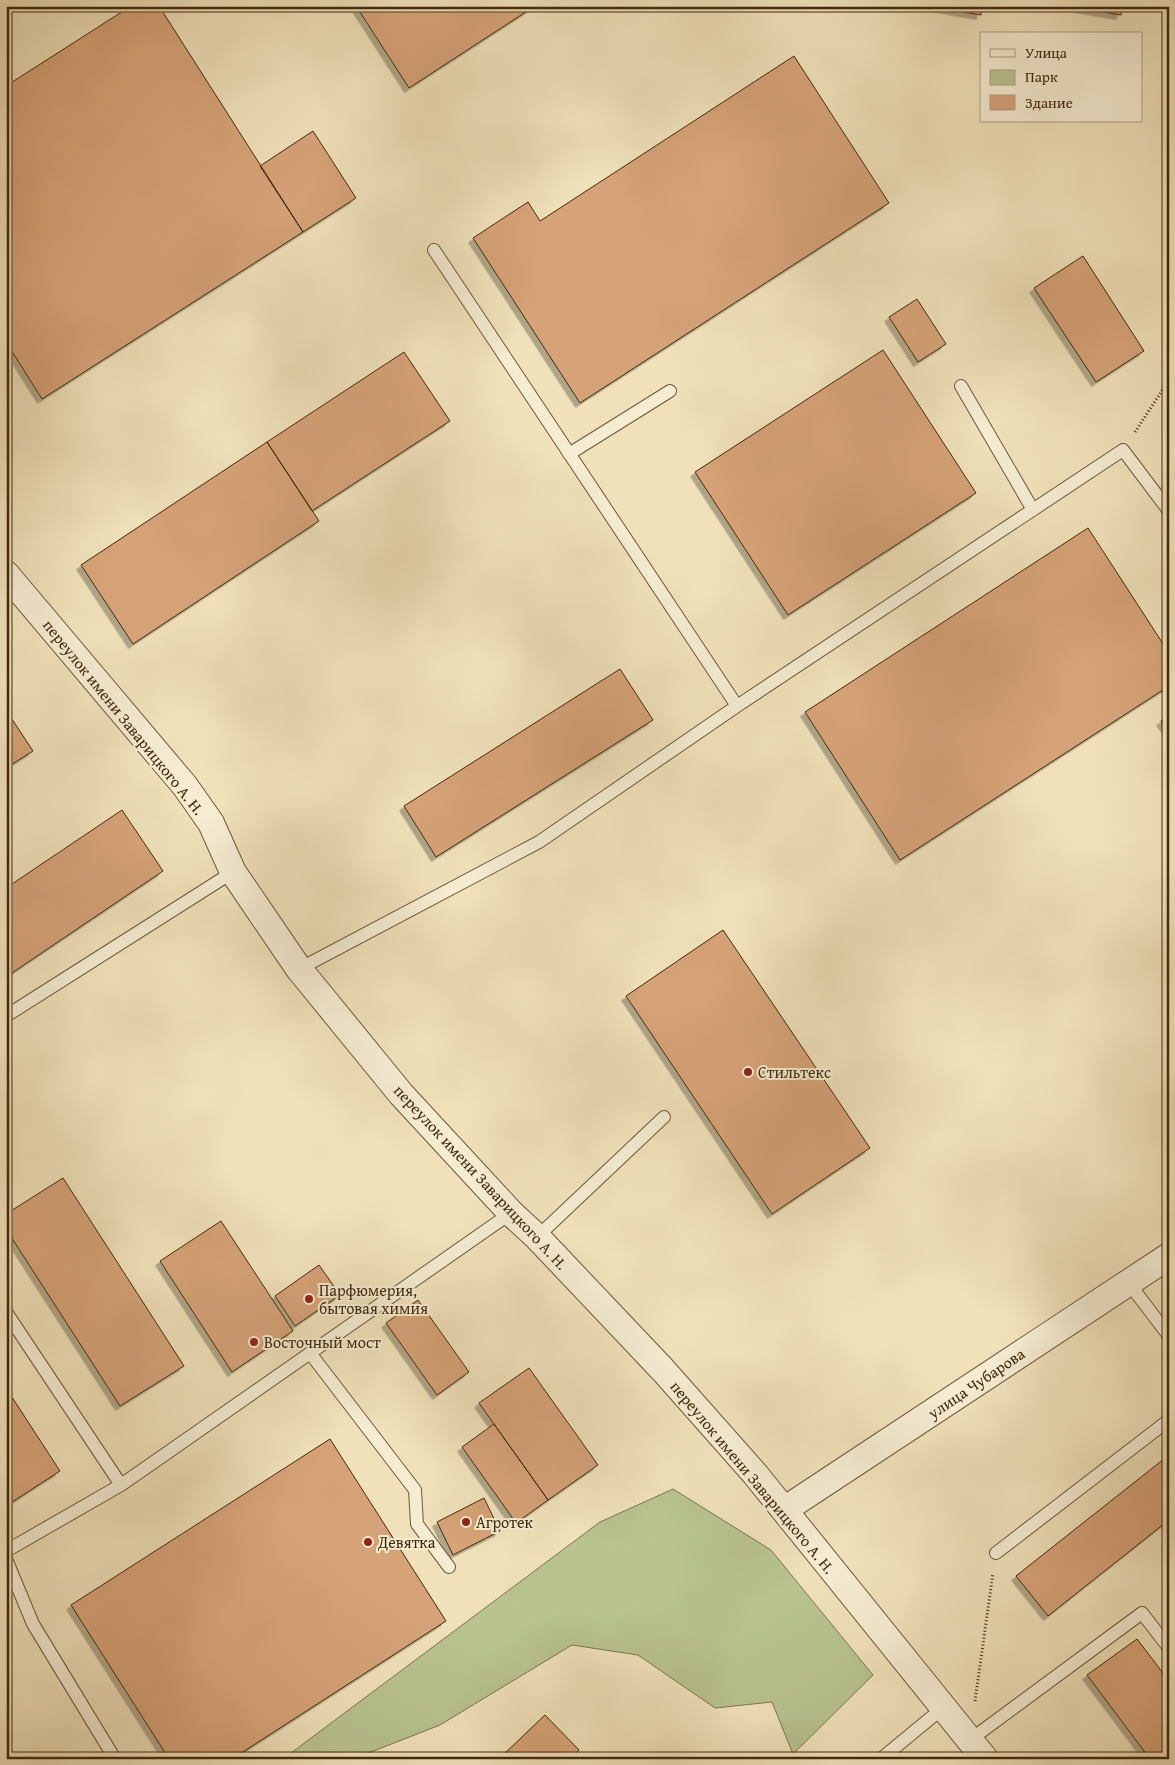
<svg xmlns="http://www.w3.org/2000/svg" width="1175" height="1765" font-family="'Gentium Book Plus',serif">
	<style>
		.green { fill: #b8c390; stroke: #7c764e }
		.building { fill: #d6a278; stroke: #402a0c; filter: url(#shadow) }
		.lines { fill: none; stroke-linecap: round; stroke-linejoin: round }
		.service-casing { stroke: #6c5838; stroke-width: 14 }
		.minor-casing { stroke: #6c5838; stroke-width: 28 }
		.path { stroke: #402a0c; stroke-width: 3; stroke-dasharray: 1 2.5; stroke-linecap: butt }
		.service { stroke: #f5ecd2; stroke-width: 12 }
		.minor { stroke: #f5ecd2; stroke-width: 26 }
		.poi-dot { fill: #8f2418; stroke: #f5ecd2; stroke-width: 2 }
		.labels { text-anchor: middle; stroke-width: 4; stroke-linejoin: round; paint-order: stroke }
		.street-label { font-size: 16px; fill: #402a0c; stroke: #f5ecd2 }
		.poi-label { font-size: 16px; fill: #402a0c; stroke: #f5ecd2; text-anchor: start }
	</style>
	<defs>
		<filter id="shadow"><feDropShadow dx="-4.5" dy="4.5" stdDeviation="0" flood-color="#0004"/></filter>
	</defs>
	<rect width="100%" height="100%" fill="#f0e1ba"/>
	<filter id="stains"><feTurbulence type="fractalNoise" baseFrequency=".004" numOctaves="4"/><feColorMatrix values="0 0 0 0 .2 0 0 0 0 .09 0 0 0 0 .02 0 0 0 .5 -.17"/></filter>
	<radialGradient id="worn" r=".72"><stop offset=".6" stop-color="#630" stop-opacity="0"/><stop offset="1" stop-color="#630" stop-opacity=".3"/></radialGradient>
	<path class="green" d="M673,1489L771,1550L873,1675L793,1754L772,1702L715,1708L638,1655L572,1645L440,1725L353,1759H283L600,1522Z"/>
	<path class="building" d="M131,6H159L303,232L42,399L6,342V86Z
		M356,6H535L409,88Z
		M929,6H982L981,15Z
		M1067,6H1123L1121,15Z
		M794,56L889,203L580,403L473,238L528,202L540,221Z
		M313,131L356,198L303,232L260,166Z
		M1083,256L1144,351L1096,382L1034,288Z
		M917,299L946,344L918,362L889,317Z
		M883,350L976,493L788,615L695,472Z
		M404,352L450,421L312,511L267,442Z
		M267,442L319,521L133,644L81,565Z
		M1088,528L1169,653V686L900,860L805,712Z
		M620,669L653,720L436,857L404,806Z
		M6,710L33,751L6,768Z
		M1169,716V732L1161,721Z
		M122,810L163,871L6,977V888Z
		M723,930L870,1148L772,1214L626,996Z
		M63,1178L184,1366L120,1406L6,1229V1214Z
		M221,1221L293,1331L232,1372L160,1261Z
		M319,1265L340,1295L295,1326L275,1296Z
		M418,1300L469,1372L437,1395L386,1323Z
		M529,1368L598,1465L548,1500L479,1403Z
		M6,1388L60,1471L6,1506Z
		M494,1424L548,1500L516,1523L462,1447Z
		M330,1439L446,1621L232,1759H169L71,1605Z
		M1169,1455V1520L1048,1616L1016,1576Z
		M484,1498L500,1531L453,1555L437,1522Z
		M1137,1639L1169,1681V1759H1150L1087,1675Z
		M545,1715L579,1750L570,1759H499Z"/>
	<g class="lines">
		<defs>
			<path id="service" d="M961,386L1033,510
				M569,454L670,391
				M737,706L1123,450L1169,511
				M299,969L539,842L737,706L434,250
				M6,1016L233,872
				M537,1237L664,1117
				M1128,1282L1169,1336
				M6,1312L121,1485
				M310,1353L415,1490L417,1524L449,1567
				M6,1551L121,1485L511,1213
				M996,1553L1169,1420
				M6,1559L33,1624L115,1759
				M970,1740L1142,1613L1169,1648
				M881,1759L944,1707"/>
			<path id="minor" d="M6,574L185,786L211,823L233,872L299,969L401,1094L511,1213L537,1237L663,1370L755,1474L985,1759
				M784,1510L1169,1256"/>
		</defs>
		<use href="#service" class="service-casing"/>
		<use href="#minor" class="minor-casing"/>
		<path class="path" d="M1135,432L1169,380
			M975,1701L993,1573"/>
		<use href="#service" class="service"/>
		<use href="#minor" class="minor"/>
	</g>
	<g class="poi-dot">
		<circle cx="748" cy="1072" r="5"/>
		<circle cx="309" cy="1299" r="5"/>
		<circle cx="254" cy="1342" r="5"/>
		<circle cx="466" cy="1522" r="5"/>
		<circle cx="368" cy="1542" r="5"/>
	</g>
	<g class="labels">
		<g class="street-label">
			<text transform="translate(124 717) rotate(51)" y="6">переулок имени Заварицкого А. Н.</text>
			<text transform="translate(481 1177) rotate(47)" y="6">переулок имени Заварицкого А. Н.</text>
			<text transform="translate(976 1383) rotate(-34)" y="6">улица Чубарова</text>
			<text transform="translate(753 1477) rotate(50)" y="6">переулок имени Заварицкого А. Н.</text>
		</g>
		<g class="poi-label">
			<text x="758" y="1078">Стильтекс</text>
			<text x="319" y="1296">Парфюмерия,<tspan x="319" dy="18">бытовая химия</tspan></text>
			<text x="264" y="1348">Восточный мост</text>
			<text x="476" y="1528">Агротек</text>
			<text x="378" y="1548">Девятка</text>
		</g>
	</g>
	<rect width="1175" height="1765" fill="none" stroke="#f0e1ba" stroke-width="25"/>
	<rect x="8" y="8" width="1160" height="1750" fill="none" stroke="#402a0c" stroke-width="2.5"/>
	<rect x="12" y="12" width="1150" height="1740" fill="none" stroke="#402a0c"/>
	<rect x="980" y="32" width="162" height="90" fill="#f5ecd2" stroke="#ad9e83"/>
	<rect x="990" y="49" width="25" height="8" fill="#f5ecd2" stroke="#ad9e83"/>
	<text x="1025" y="58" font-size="15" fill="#402a0c">Улица</text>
	<rect x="990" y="70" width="25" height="15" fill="#b8c390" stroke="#ad9e83"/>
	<text x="1025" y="82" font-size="15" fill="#402a0c">Парк</text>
	<rect x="990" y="95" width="25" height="15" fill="#d6a278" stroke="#ad9e83"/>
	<text x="1025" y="108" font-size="15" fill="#402a0c">Здание</text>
	<rect width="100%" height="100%" filter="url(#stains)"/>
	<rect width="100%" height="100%" fill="url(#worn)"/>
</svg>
